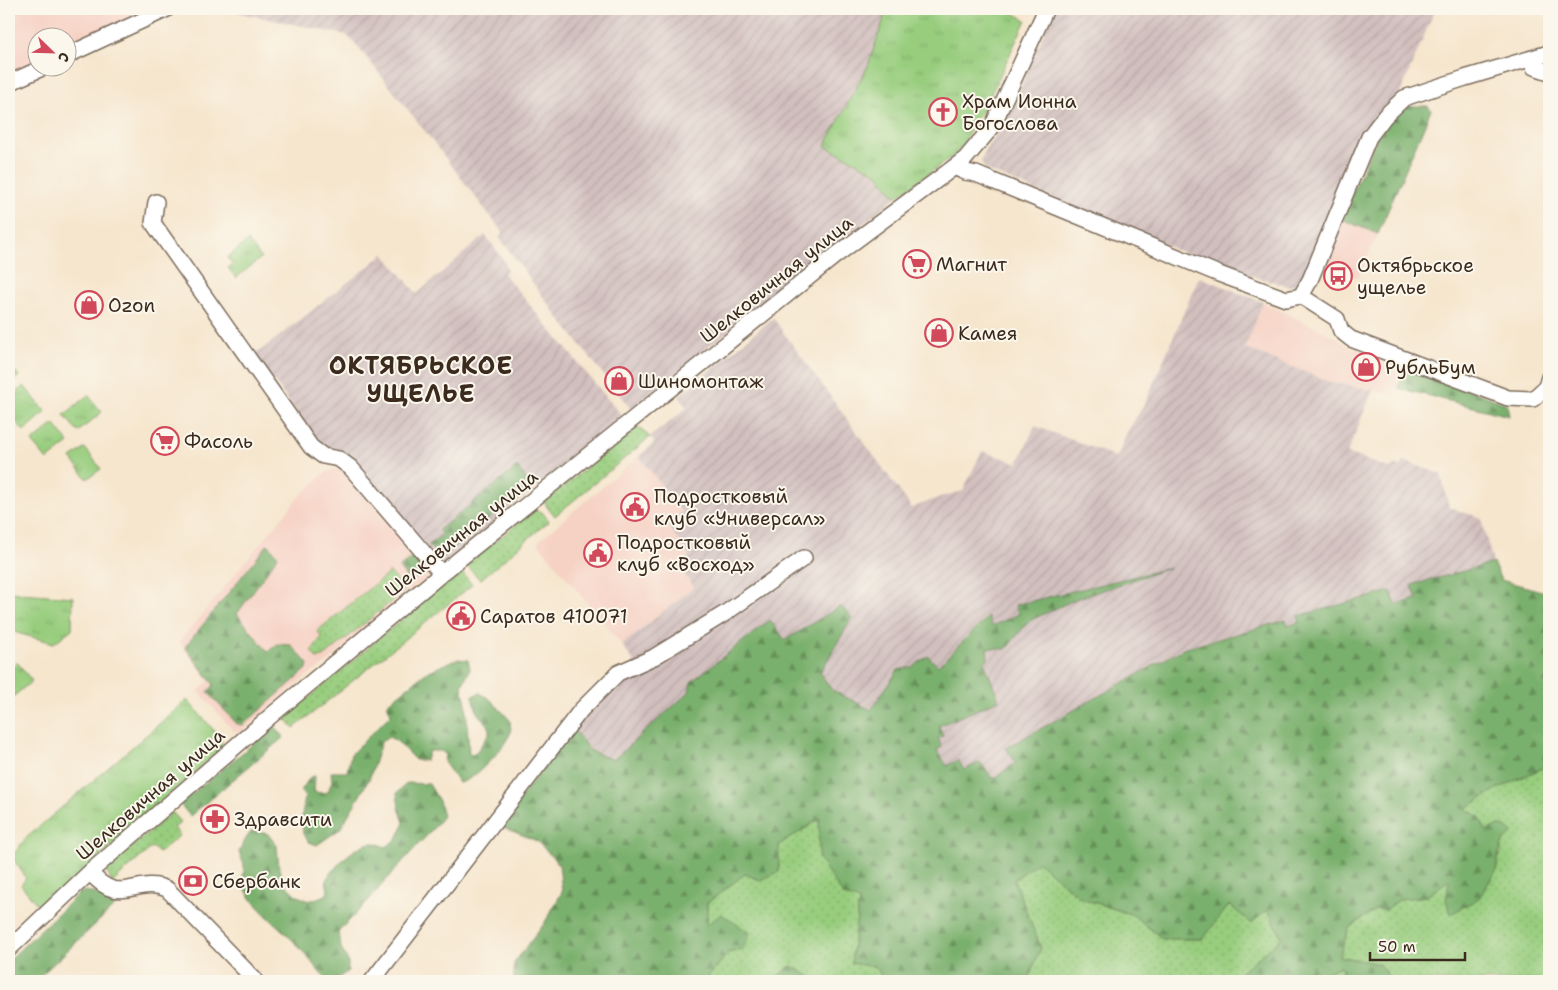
<svg xmlns="http://www.w3.org/2000/svg" width="1558" height="990" font-family="'Shantell Sans',sans-serif">
	<style>
		.built { fill: #f6d2c4 }
		.industrial { fill: url(#industrial-furrows) }
		.grass { fill: url(#grass-dots); stroke: #6a7c4e }
		.forest { fill: url(#forest-firs); stroke: #5a6d46 }
		.park { fill: url(#park-tufts); stroke: #6a7c4e }
		.garden { fill: #98cd7e; stroke: #6a7c4e }
		.lines { fill: none; stroke-linecap: round; stroke-linejoin: round }
		.minor-casing { stroke: #7c6c5c; stroke-width: 18 }
		.minor { stroke: #fff; stroke-width: 15 }
		.labels { text-anchor: middle; stroke-width: 4; stroke-linejoin: round; paint-order: stroke }
		.poi-label { font-size: 19px; fill: #3b2a1e; stroke: #fbf7ec; text-anchor: start }
		.street-label { font-size: 19px; fill: #3b2a1e; stroke: #fbf7ec }
		.district-label { font-size: 24px; font-weight: bold; letter-spacing: 1px; fill: #3b2a1e; stroke: #fbf7ec }
	</style>
	<defs>
		<pattern id="industrial-furrows" width="10" height="10" patternUnits="userSpaceOnUse" patternTransform="scale(1.25)"><rect width="10" height="10" fill="#d1bfbe"/><path d="M-1 1l2-2M0 10L10 0M9 11l2-2" fill="none" stroke="#b4a4a3"/></pattern>
		<pattern id="grass-dots" width="8" height="8" patternUnits="userSpaceOnUse" patternTransform="scale(1.25)"><rect width="8" height="8" fill="#98cd7e"/><path d="M2 2h.1M6 6h.1" fill="none" stroke="#84b06c" stroke-width="1.8" stroke-linecap="round"/></pattern>
		<pattern id="forest-firs" width="22" height="20" patternUnits="userSpaceOnUse" patternTransform="scale(1.25)"><rect width="22" height="20" fill="#7ab06d"/><path d="M5 1l3.5 6h-7zM16 11l3.5 6h-7z" fill="#658f59"/></pattern>
		<pattern id="park-tufts" width="24" height="20" patternUnits="userSpaceOnUse" patternTransform="scale(1.25)"><rect width="24" height="20" fill="#98cd7e"/><path d="M3 7l-1-3M5 7V3M7 7l1-3M15 17l-1-3M17 17v-4M19 17l1-3" fill="none" stroke="#84b06c"/></pattern>
	</defs>
	<rect width="100%" height="100%" fill="#fbf7ec"/>
	<filter id="ink" filterUnits="userSpaceOnUse"><feTurbulence type="fractalNoise" baseFrequency=".02" numOctaves="2"/><feDisplacementMap in="SourceGraphic" scale="10" xChannelSelector="R" yChannelSelector="G"/><feConvolveMatrix kernelMatrix="1 2 1 2 8 2 1 2 1" color-interpolation-filters="sRGB"/></filter>
	<filter id="wash" filterUnits="userSpaceOnUse"><feTurbulence type="fractalNoise" baseFrequency=".0096" numOctaves="4" result="noise"/><feDisplacementMap in="SourceGraphic" scale="20" xChannelSelector="R" yChannelSelector="G"/><feGaussianBlur stdDeviation="1.12" result="paint"/><feColorMatrix in="noise" values="0 0 0 0 0 0 0 0 0 0 0 0 0 0 0 0 0 1.4 0 .05"/><feComposite in="paint" operator="in"/></filter>
	<g filter="url(#wash)">
		<rect width="100%" height="100%" fill="#f6e6ce"/>
		<path class="built" d="M9,9H126L133,18L68,49V38H38L37,64L9,78Z
			M1341,219L1378,234L1358,278L1322,262Z
			M1263,302L1337,338L1344,344L1406,367L1395,396L1373,390L1330,382L1244,348Z
			M639,456L682,512L667,525L690,556L694,587L622,645L537,542Z
			M335,469H342L433,573L329,661L304,678L242,732L234,731L198,691L209,681L179,642L299,497L325,473Z"/>
		<path class="industrial" d="M126,9H151L133,18Z
			M226,9H887L868,66L825,146L877,173L896,197L631,409L558,317L499,237L503,233L435,144L355,43L346,35L244,14Z
			M1054,9H1435L1400,94L1363,137L1300,281L1295,285L1288,286L1213,265L986,170L981,162L986,149L1009,114Z
			M485,235L505,262L507,270L504,274L622,416L442,565L360,468L345,453L329,451L322,447L255,355L384,254L417,294Z
			M1199,277L1263,302L1245,348L1330,382L1373,390L1347,453L1391,469L1394,465L1401,467L1404,461L1441,474L1449,507L1481,518L1493,563L1413,585L1418,599L1396,605L1391,591L1298,617L1300,622L1288,626L1286,620L1183,648L1007,748L1017,763L992,779L947,766L936,750L939,726L984,661L988,659L987,647L1006,649L1029,621L1076,599L1161,571L1015,605L1019,614L992,626L987,617L938,666L928,656L912,667L898,670L871,710L832,690L820,673L852,618L841,606L785,640L770,620L613,760L589,750L572,727L635,663L622,645L694,587L678,566L689,556L667,524L682,512L639,456L654,443L650,437L687,408L679,396L773,318L912,508L940,497L963,491L982,451L1018,463L1035,426L1117,457L1127,432L1145,403Z"/>
		<path class="grass" d="M637,428L641,429L650,437L555,516L547,507L545,501Z
			M534,510L542,512L549,521L480,580L468,567V564Z
			M390,572L405,590L325,656L317,659L311,651L322,637L317,631Z
			M458,572H462L472,585L294,728L285,718Z
			M1549,765V981H1392L1379,964L1339,956L1349,928L1376,909L1386,910L1400,899L1427,896L1449,879L1496,871L1506,827L1497,826L1486,831L1465,809L1493,791Z
			M172,812L181,822L174,828L180,835L159,853L152,847L112,883L107,872L108,868Z
			M820,819L859,901L851,963L876,967L884,981H818L791,966L772,981H705L728,953L707,926V903L745,874L760,880L779,845Z
			M1038,862L1081,898L1133,915L1163,939H1203L1229,905L1268,910L1282,938L1230,981H1027L1041,948L1013,880Z
			M1340,966L1346,981H1310Z"/>
		<path class="forest" d="M1407,106H1428L1431,110L1378,234L1341,219L1377,137L1390,121Z
			M1406,367L1507,404L1509,416L1398,388Z
			M517,467L531,485L440,558L429,545L442,535L439,530Z
			M268,544L278,556L237,614L268,652L277,644L291,645L308,664L307,669L243,725L237,724L208,692L214,685L185,647Z
			M414,556L425,570L410,582L399,568Z
			M1493,563L1501,580L1549,593V765L1493,791L1465,809L1479,816L1486,831C1498,825 1502,823 1513,833L1504,841L1499,852L1496,871L1479,898L1451,914L1446,900L1449,880L1427,896L1400,899L1386,910L1376,909L1349,928L1339,956L1379,964L1392,981H1346L1340,966L1310,981H1230L1282,938L1268,910L1251,923L1229,905L1203,939H1163L1133,915L1081,898L1038,862L1014,880L1041,948L1027,981H884L876,967L851,963L859,901L843,895L819,859V819L779,845V872L760,880L745,874L707,903V925L721,914L750,933L743,949L728,953L705,981H514V963L544,924L562,892L559,864L537,841L500,826L572,727L589,750L613,760L689,692L691,682L770,620L785,640L841,606L852,618L820,673L832,690L871,710L898,670L912,667L928,656L938,666L988,617L992,626L1019,614L1015,605L1169,568L1076,599L1029,621L1006,649L987,648L988,659L984,662L999,700L939,726L943,736L938,738L942,747L937,750L947,766L958,760L964,770L980,762L993,779L1016,763L1006,748L1183,649L1286,620L1288,626L1300,622L1298,616L1391,591L1396,605L1417,599L1412,585Z
			M457,659L468,660L470,669L462,686L466,703L469,754L471,755L477,751L489,734V727L478,714L472,696L480,693L490,699L510,720C510,725 512,731 509,736C503,749 474,781 459,783L444,762L445,755L442,751H429L426,760H415L398,742L389,737L381,742L370,777L358,799L340,829L317,845L309,842L303,834L302,815L305,797L301,791L310,777L315,776L314,792L322,793L328,792L332,781L331,772H347L351,754L391,714L387,704L427,672Z
			M275,726L284,737L190,816L180,804Z
			M407,783L429,784L439,801L443,816C432,832 417,845 405,859C383,883 363,909 339,930L341,948L348,961V971L335,981H328C317,971 309,957 298,946C283,928 252,908 244,885C242,880 244,872 244,866C243,861 240,856 239,851L247,837L252,831L268,834L277,846L279,869L285,884L296,895L309,901L326,895L328,891L326,880C334,867 358,841 375,843C378,843 382,846 386,847L397,839L404,823L399,808L397,793Z
			M84,891C97,892 106,898 116,905L35,981H9V960L78,894Z
			M791,966L819,981H772Z"/>
		<path class="park" d="M887,9H1006L1026,20L990,96L961,147L953,156L896,197L877,173L825,146L868,66Z
			M248,241L261,258L236,278L228,268L233,264L227,258Z
			M24,386L46,412L24,431L9,414V399Z
			M88,395L102,412L78,432L64,415Z
			M54,424L69,443L47,460L32,442Z
			M85,448L101,469L87,479L71,458Z
			M9,592L73,597L72,629L54,643L17,633L9,625Z
			M17,662L32,681L9,700V673Z
			M187,700L220,737L222,743L221,749L41,909L21,885L26,878L12,857L25,839Z"/>
		<path class="garden" d="M9,364L19,376L9,384Z"/>
	</g>
	<g filter="url(#ink)">
		<g class="lines">
			<defs>
				<path id="minor" d="M68,55L167,9
					M1531,59L1534,67L1549,72
					M9,83L42,68
					M954,167L965,172L976,174L1219,274L1286,299L1301,296L1310,280L1369,137L1385,116L1404,98L1465,78L1549,53
					M156,202L153,223L311,447L323,456L339,459L351,468L442,574
					M1301,296L1337,319L1341,331L1351,339L1508,398L1533,399L1546,387L1549,377
					M90,872C120,909 136,875 167,889L256,981
					M9,949L90,872L273,714L457,561L835,256L965,159L992,127L1046,9
					M372,981L581,710L618,673L654,657L724,614L804,558"/>
			</defs>
			<use href="#minor" class="minor-casing"/>
			<use href="#minor" class="minor"/>
		</g>
	</g>
	<defs>
		<symbol id="church-ring" viewBox="-11 -11 22 22"><circle r="9.5" fill="#fbf7ec" stroke="#d1495b" stroke-width="1.5"/><path d="M-1.2-6h2.4v3.5h3.3v2.4h-3.3V6h-2.4V-.1h-3.3v-2.4h3.3Z" fill="#d1495b"/></symbol>
		<symbol id="supermarket-ring" viewBox="-11 -11 22 22"><circle r="9.5" fill="#fbf7ec" stroke="#d1495b" stroke-width="1.5"/><path d="M-6-5.5h2.5l.6 2H6L4.5 2H-2.5L-4.4-4H-6ZM-1.5 3.2a1.3 1.3 0 1 0 .1 0ZM3 3.2a1.3 1.3 0 1 0 .1 0Z" fill="#d1495b"/></symbol>
		<symbol id="bus-ring" viewBox="-11 -11 22 22"><circle r="9.5" fill="#fbf7ec" stroke="#d1495b" stroke-width="1.5"/><path d="M-5-6H5V4H4V6H2V4H-2V6H-4V4H-5ZM-3.5-4V0h7V-4ZM-3.5 1.2v1.5H-2V1.2ZM2 1.2v1.5H3.5V1.2Z" fill="#d1495b"/></symbol>
		<symbol id="shop-ring" viewBox="-11 -11 22 22"><circle r="9.5" fill="#fbf7ec" stroke="#d1495b" stroke-width="1.5"/><path d="M-5-2.5h2.3a2.7 3.5 0 0 1 5.4 0H5L5.5 6h-11ZM-1.5-2.5h3a1.5 2.3 0 0 0-3 0Z" fill="#d1495b"/></symbol>
		<symbol id="civic-ring" viewBox="-11 -11 22 22"><circle r="9.5" fill="#fbf7ec" stroke="#d1495b" stroke-width="1.5"/><path d="M-.6-6.5H3V-4.5H.6V-3L4-1V1h2V6H-6V1h2V-1L-.6-3ZM-1.2 2.5V6h2.4V2.5Z" fill="#d1495b"/></symbol>
		<symbol id="pharmacy-ring" viewBox="-11 -11 22 22"><circle r="9.5" fill="#fbf7ec" stroke="#d1495b" stroke-width="1.5"/><path d="M-2-6h4v4h4v4h-4v4h-4v-4h-4v-4h4Z" fill="#d1495b"/></symbol>
		<symbol id="bank-ring" viewBox="-11 -11 22 22"><circle r="9.5" fill="#fbf7ec" stroke="#d1495b" stroke-width="1.5"/><path d="M-6-4H6V4H-6ZM0-2.3a2.3 2.3 0 1 0 0 4.6a2.3 2.3 0 1 0 0-4.6Z" fill="#d1495b"/></symbol>
	</defs>
	<g fill-rule="evenodd">
		<use href="#church-ring" x="927" y="96" width="32" height="32"/>
		<use href="#supermarket-ring" x="901" y="248" width="32" height="32"/>
		<use href="#bus-ring" x="1322" y="260" width="32" height="32"/>
		<use href="#shop-ring" x="73" y="289" width="32" height="32"/>
		<use href="#shop-ring" x="923" y="317" width="32" height="32"/>
		<use href="#shop-ring" x="1350" y="351" width="32" height="32"/>
		<use href="#shop-ring" x="603" y="365" width="32" height="32"/>
		<use href="#supermarket-ring" x="149" y="425" width="32" height="32"/>
		<use href="#civic-ring" x="619" y="491" width="32" height="32"/>
		<use href="#civic-ring" x="582" y="537" width="32" height="32"/>
		<use href="#civic-ring" x="445" y="600" width="32" height="32"/>
		<use href="#pharmacy-ring" x="199" y="803" width="32" height="32"/>
		<use href="#bank-ring" x="177" y="865" width="32" height="32"/>
	</g>
	<g class="labels">
		<g class="poi-label">
			<text x="962" y="108">Храм Ионна<tspan x="962" dy="22">Богослова</tspan></text>
			<text x="936" y="271">Магнит</text>
			<text x="1357" y="272">Октябрьское<tspan x="1357" dy="22">ущелье</tspan></text>
			<text x="108" y="312">Ozon</text>
			<text x="958" y="340">Камея</text>
			<text x="1385" y="374">РубльБум</text>
			<text x="638" y="388">Шиномонтаж</text>
			<text x="184" y="448">Фасоль</text>
			<text x="654" y="503">Подростковый<tspan x="654" dy="22">клуб «Универсал»</tspan></text>
			<text x="617" y="549">Подростковый<tspan x="617" dy="22">клуб «Восход»</tspan></text>
			<text x="480" y="623">Саратов 410071</text>
			<text x="234" y="826">Здравсити</text>
			<text x="212" y="888">Сбербанк</text>
		</g>
		<g class="street-label">
			<text transform="translate(776 279) rotate(-39)" y="7">Шелковичная улица</text>
			<text transform="translate(461 533) rotate(-39)" y="7">Шелковичная улица</text>
			<text transform="translate(150 794) rotate(-41)" y="7">Шелковичная улица</text>
		</g>
		<g class="district-label">
			<text x="421" y="374">ОКТЯБРЬСКОЕ<tspan x="421" dy="28">УЩЕЛЬЕ</tspan></text>
		</g>
	</g>
	<rect width="1558" height="990" fill="none" stroke="#fbf7ec" stroke-width="30"/>
	<g transform="translate(52 52) rotate(113)"><circle r="24" fill="#fbf7ec" stroke="#aea59a"/>
	<path d="M0-4L9 19L0 12L-9 19Z" fill="#d1495b"/>
	<text y="-8" font-size="14" font-weight="bold" text-anchor="middle" fill="#3b2a1e">С</text>
	</g>
	<path d="M1370 952v8h95v-8" fill="none" stroke="#3b2a1e" stroke-width="2.5"/>
	<text x="1378" y="952" font-size="15" fill="#3b2a1e" stroke="#fbf7ec" stroke-width="4" paint-order="stroke">50 m</text>
</svg>
